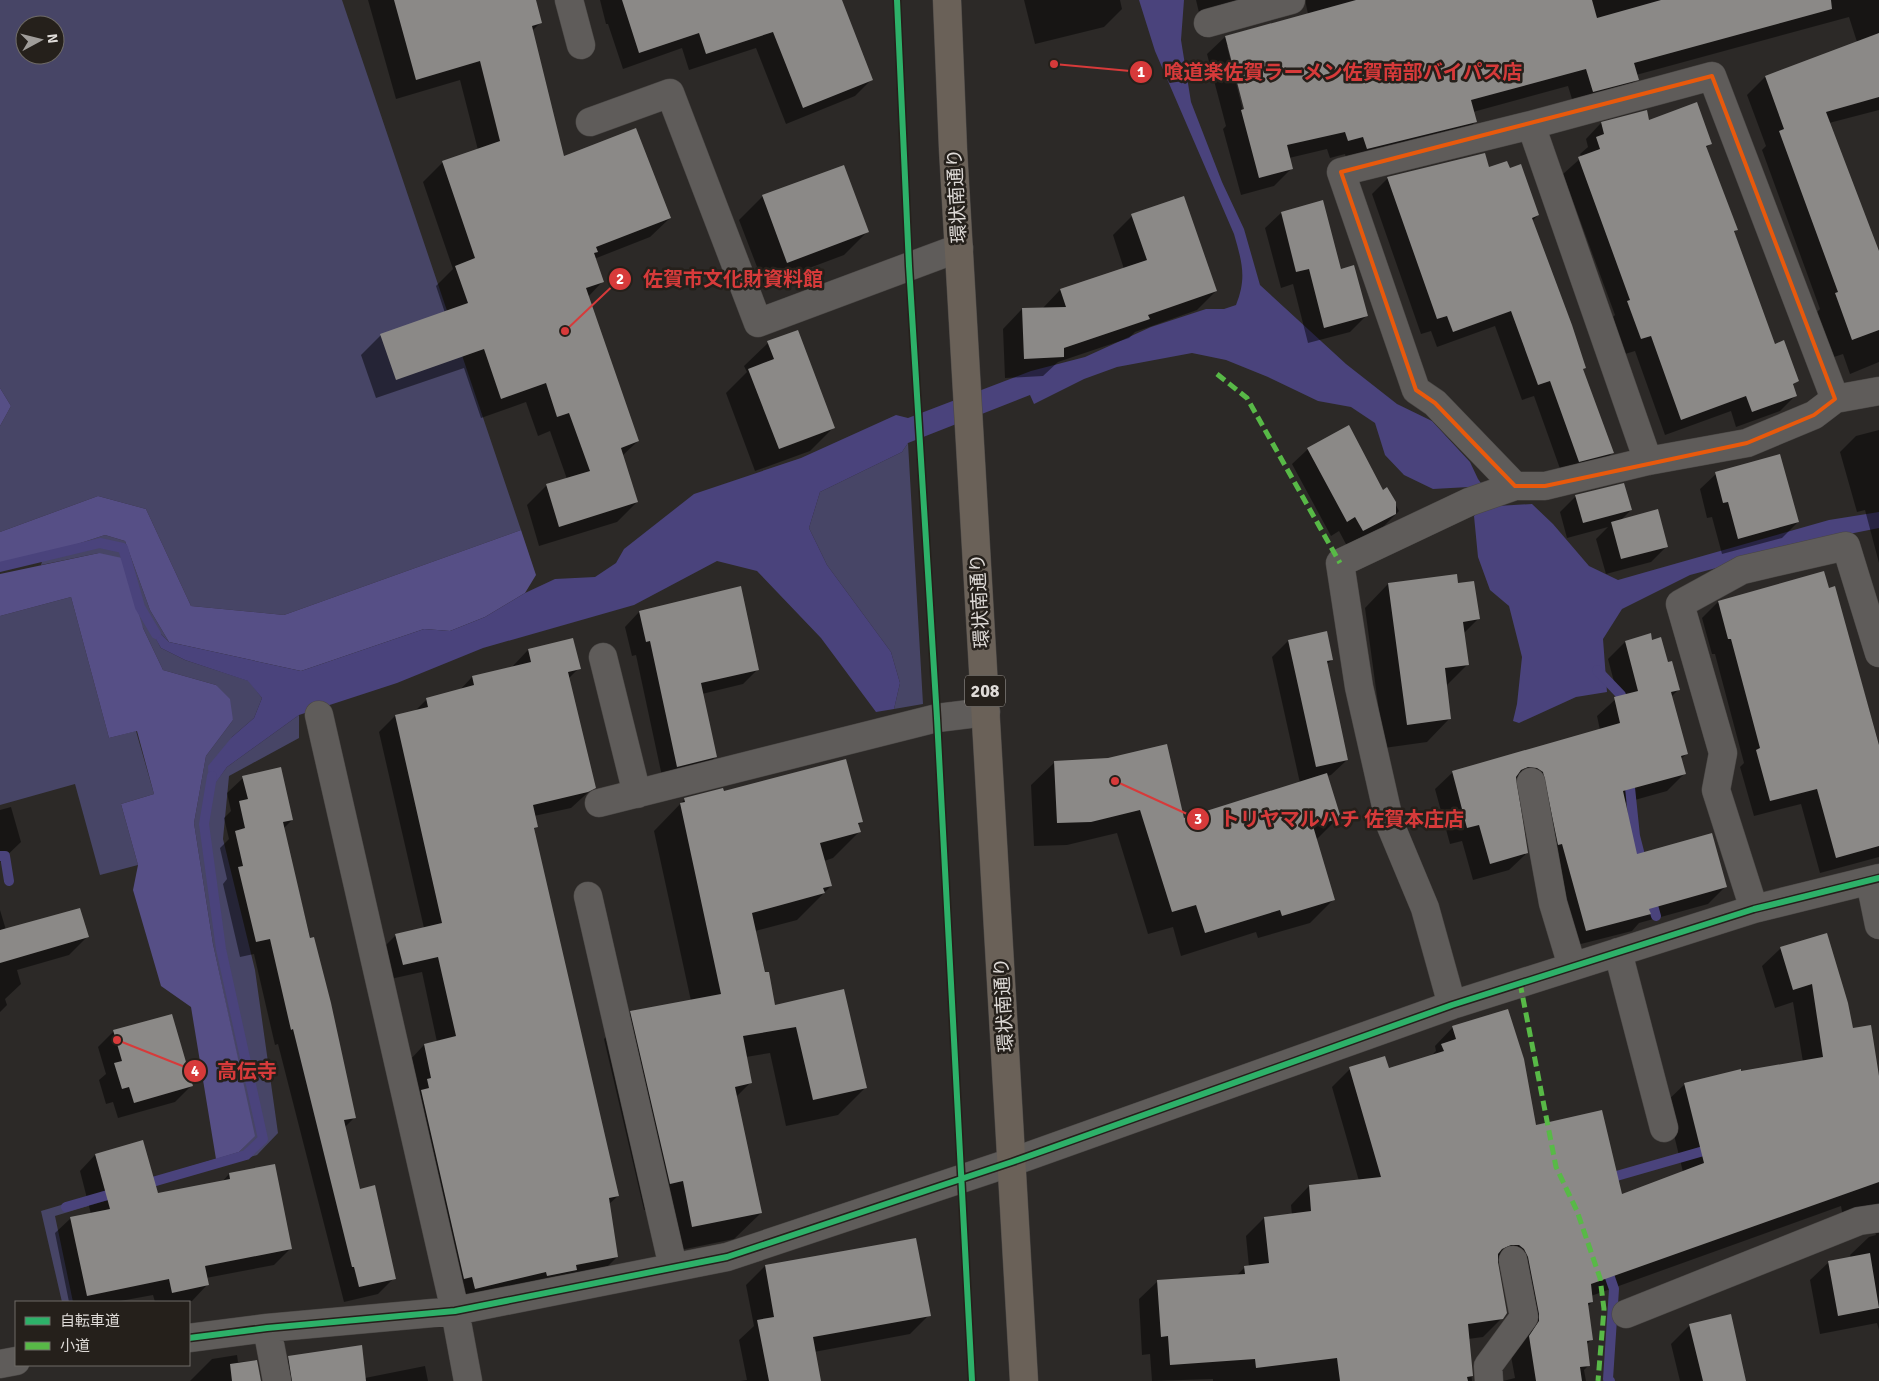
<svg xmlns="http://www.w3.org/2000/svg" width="1879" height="1381" font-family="Signika,'Noto Sans JP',sans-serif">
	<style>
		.green { fill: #474566; fill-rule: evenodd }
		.forest { fill: #564f86 }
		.water { fill: #4a437c }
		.shadow { fill: #0007; fill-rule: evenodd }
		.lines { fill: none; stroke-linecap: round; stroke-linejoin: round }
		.stream { stroke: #4a437c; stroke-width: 10 }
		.building { fill: #8b8987 }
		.street-casing { stroke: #494644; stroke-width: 29 }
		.highway-casing { stroke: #494644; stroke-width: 29 }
		.street { stroke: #5f5c5a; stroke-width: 28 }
		.highway { stroke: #6a6158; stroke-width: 28 }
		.quiet { stroke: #58b947; stroke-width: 5; stroke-dasharray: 10 5; stroke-linecap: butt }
		.cycleway-casing { stroke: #25201b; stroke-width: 9 }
		.cycleway { stroke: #2db169; stroke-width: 6 }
		.marked { fill: none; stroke: #e8590c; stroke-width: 4; stroke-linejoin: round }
		.labels { text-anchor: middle; stroke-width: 5; stroke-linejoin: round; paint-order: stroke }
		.shield { fill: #25201b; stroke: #a7a39f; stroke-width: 1 }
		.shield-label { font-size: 18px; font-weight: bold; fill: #dfdbd8 }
		.street-label { font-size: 19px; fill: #dfdbd8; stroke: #25201b }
		.leader { fill: none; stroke: #d73a3a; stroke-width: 2 }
		.callout-dot { fill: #d73a3a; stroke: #25201b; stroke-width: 2 }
		.mark-label { font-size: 15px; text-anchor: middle; font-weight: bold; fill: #fff }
		.callout-label { font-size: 20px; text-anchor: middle; font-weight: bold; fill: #d73a3a; stroke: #25201b; stroke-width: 5; stroke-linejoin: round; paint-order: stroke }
	</style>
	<rect width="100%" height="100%" fill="#2c2927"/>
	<path class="green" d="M0,0H342L521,530L284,615L191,606L146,509L98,496L0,532V426L11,406L0,388ZM25,25H55V55H25Z
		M908,443L923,704L894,709L900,683L891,652L827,565L809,528L820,492L902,452Z
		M105,535L125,541L150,610L169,642L145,619L161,648L185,660L249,681L262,698L254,718L232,737L209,791L227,767L299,715V738L229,776L223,839L255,970L278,1133L257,1155L55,1216L73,1302H62L41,1211L239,1152L254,1136L213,944L194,823L206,756L233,720L216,685L163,670L143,628L99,553L41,565L44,555Z
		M71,597L109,738L136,731L154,794L121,804L138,865L100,875L75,784L0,805V616Z"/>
	<path class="forest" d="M0,388L11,406L0,426Z
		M98,496L146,509L191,606L284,615L521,530L536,575L525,593L485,617L450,631L424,629L301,671L169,642L150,610L125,541L105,535L44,555L0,565V532Z
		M99,553L122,558L143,628L163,670L216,685L230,699L233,720L206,756L194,823L213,944L255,1136L239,1152L216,1159L191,1007L161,986L133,890L138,865L121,804L154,794L137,731L109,738L71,597L0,616V574Z"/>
	<path class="water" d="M1139,0H1184L1181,40L1191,102L1222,182L1244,229L1260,285L1346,364L1397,404L1432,421L1470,462L1478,479L1497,506L1532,504L1553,524L1589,566L1618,580L1829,520L1879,512V528L1829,538L1690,575L1622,609L1603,639L1607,692L1576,697L1519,723L1513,721L1517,704L1522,657L1509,606L1490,590L1478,557L1474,516L1484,507L1469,487L1433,489L1404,475L1385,455L1375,423L1351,407L1318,401L1268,377L1226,360L1192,353L1117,367L1084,379L1034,404L1030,395L908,443L902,452L820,492L809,528L827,565L891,652L900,683L894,709L876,712L821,638L757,571L717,561L634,605L483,648L397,683L299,715L227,767L209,792L208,766L232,737L254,718L262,698L248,681L185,660L161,648L143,617L169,642L301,671L424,629L450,631L485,617L525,593L555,579L595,577L616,563L624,549L694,494L801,458L896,415L908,418L1031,371L1085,357L1151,327L1206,309H1224L1236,305C1247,278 1242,262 1234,234L1155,51Z"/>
	<path class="shadow" d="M368,0H534L540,23L532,31L563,157L670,218L650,237L594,259L602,282L588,297L638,441L622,456L637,502L617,522L539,546L527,505L547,485L567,479L550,431L538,436L526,402L481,418L464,368L376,398L361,355L381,335L445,313L436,286L453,269L423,182L442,163L478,150L460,80L396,99Z
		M600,0H840L871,80L855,96L786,124L756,48L689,70L682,48L623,69L608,24H606Z
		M1024,0H1120L1122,9L1104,27L1035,44Z
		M1196,0H1258L1201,21Z
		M1305,0H1879V110L1829,123L1879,255V362L1850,374L1843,354L1834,357L1817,312L1820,309L1762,150L1766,146L1747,95L1765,77L1857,42L1849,17L1636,75L1637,79L1619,97L1575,109L1568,86L1473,112L1475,122L1457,140L1349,167L1345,154L1330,158L1327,149L1289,158L1292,168L1274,186L1241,195L1223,129L1226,126L1207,54L1226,36L1308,14ZM1227,46H1229L1247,115H1244Z
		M1649,121L1711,143L1706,148L1737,229L1734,232L1774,345L1797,381L1792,386L1796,395L1780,411L1736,427L1731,411L1665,435L1635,351L1625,354L1612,318L1615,315L1563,174L1582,157L1580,154L1588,147L1586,139L1601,123Z
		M843,166L867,232L844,255L764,285L739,220L762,197Z
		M1488,169L1538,215L1532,221L1585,367L1582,370L1612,453L1596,469L1563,477L1534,396L1522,400L1495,326L1437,347L1431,331L1421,334L1372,194L1388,178Z
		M1281,213L1340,271L1366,316L1350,332L1308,343L1293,284L1281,288L1265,228Z
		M1132,216L1216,291L1197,310L1135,332L1129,338L1058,362L1043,376L1005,378L1003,329L1022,309H1042L1060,290L1124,269L1113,235Z
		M768,343L833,428L810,451L755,471L726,393L747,372L744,366Z
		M1879,430V563L1865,510L1857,512L1840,452L1856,436Z
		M1308,449L1383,491L1387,489L1399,511L1383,527L1347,546L1339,531L1331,536L1292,464Z
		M1716,474L1798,522L1782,538L1722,554L1712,517L1707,518L1700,489Z
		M1576,496L1631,510L1620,521L1666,547L1651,562L1606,574L1596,539L1608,527L1567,538L1560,512Z
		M1824,572L1828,590L1834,588L1879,744V857L1820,873L1801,804L1754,816L1740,767L1744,763L1715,654H1712L1702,618L1718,602Z
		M1388,584L1457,585L1478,619L1464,633L1468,664L1446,686L1450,718L1427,742L1384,748L1365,608Z
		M639,612L757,670L743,684L702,694L715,757L701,772L663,781L636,655L632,656L625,627Z
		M1326,632L1332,660L1326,665L1347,760L1331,775L1327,776L1339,817L1316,840L1334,899L1310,923L1258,938L1256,932L1181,956L1173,927L1148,934L1117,833L1067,845L1034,846L1031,785L1055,762L1183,819L1300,783L1272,657L1288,641Z
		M1652,641L1667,663L1679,689L1671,697L1686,754L1681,759L1685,773L1667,791L1624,803L1636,856L1725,887L1708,904L1639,923L1632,931L1569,947L1525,789L1516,783L1527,853L1509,870L1473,880L1462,841L1450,844L1435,789L1453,772L1600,730L1597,716L1618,697L1608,659L1625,642Z
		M528,650L579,668L568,679L594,787L571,808L534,816L537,826L533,830L618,1196L608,1205L617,1257L601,1273L459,1304L408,1062L424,1045L437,1042L422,972L386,980L380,951L396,935L424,928L379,732L395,716L415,711L427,699L459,691L472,677L512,667Z
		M243,778L292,820L283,829L355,1117L345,1127L359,1190L394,1278L378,1294L344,1302L278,1044L275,1045L254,954L240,957L223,884L227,879L220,848L229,839L224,818L231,811L227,793Z
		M723,792L862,822L858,825L859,832L833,858L824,861L831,886L797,920L755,931L774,1006L865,1088L838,1115L786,1126L770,1053L746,1057L751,1082L736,1097L761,1213L734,1239L666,1253L656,1207L644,1210L604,1039L631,1012L691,1001L654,831L685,799Z
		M11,807L21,842L0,862V810Z
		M0,910L6,930L87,937L69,955L17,970L21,984L5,999L7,1005L0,1012Z
		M1781,948L1852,1030L1879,1084V1330L1877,1323L1820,1334L1810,1280L1829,1262L1851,1258L1850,1255L1869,1237L1876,1235L1873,1227L1844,1223L1841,1206L1591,1296L1592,1302L1588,1306L1592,1339L1586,1345L1588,1366L1584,1370L1586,1381H1503L1515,1378L1511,1356L1519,1346L1506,1268L1498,1263L1502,1318L1483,1337L1468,1339L1472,1381H1213V1379L1152,1381L1150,1354L1142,1355L1139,1299L1158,1281L1236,1276L1245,1267H1249L1246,1236L1264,1218L1292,1215L1291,1205L1309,1186L1359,1181L1332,1087L1350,1069L1388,1070L1430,1057L1436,1051L1435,1046L1453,1027L1535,1127L1621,1195L1683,1172L1666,1102L1685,1084L1803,1062L1793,1002L1775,1008L1762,966Z
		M114,1031L191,1086L175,1102L118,1118L113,1102L106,1104L99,1080L106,1074L98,1047Z
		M95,1155L157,1195L222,1182L229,1174L290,1249L274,1265L206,1278L207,1285L192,1301L155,1302L153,1295L115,1302H69L55,1233L71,1218L91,1214L80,1171Z
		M765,1266L929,1315L910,1334L814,1352L820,1381H740L747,1380L739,1340L754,1326L746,1285Z
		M1690,1325L1745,1381H1680L1671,1344Z
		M237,1355L238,1362L256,1361L261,1381H190L212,1359Z
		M289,1357L365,1378L425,1366L428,1381H268L267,1378Z"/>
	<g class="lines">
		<path class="stream" d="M0,567L100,543L123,548L140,607L156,634
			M1597,670L1621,695L1623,708
			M1629,778L1635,836L1643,867
			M0,856H5L9,881
			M1650,895L1656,916
			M1606,1179L1714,1148
			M142,1185L246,1155L263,1139L221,949L204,824L212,776
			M66,1207L118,1192
			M1606,1266L1614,1289L1608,1379L1610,1381"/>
	</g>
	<path class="building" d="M394,0H536L542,23L532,26L564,156L636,128L671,218L596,247L598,252L594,253L604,282L586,288L639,441L621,448L638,502L559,527L546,484L590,471L569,413L557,417L546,383L501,399L484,349L396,380L380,334L468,303L455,266L475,258L442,161L500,141L480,61L416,80Z
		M622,0H842L873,80L803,108L773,32L706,54L699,33L639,53Z
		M1356,0H1592L1597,18L1661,0H1831L1832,9L1634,63L1639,80L1593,92L1586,69L1471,100L1477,122L1367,149L1363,137L1348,141L1345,132L1287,145L1293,169L1259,178L1241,110L1244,109L1225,36Z
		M1879,33V97L1826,112L1879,251V330L1852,340L1835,293L1838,292L1779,131L1784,129L1765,76Z
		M1697,102L1712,144L1706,146L1738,230L1734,231L1775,344L1784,340L1799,381L1793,384L1797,396L1752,412L1746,396L1681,420L1651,336L1641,339L1627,301L1630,300L1578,157L1600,149L1596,137L1604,134L1601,122L1647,110L1649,120Z
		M1485,153L1489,167L1507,161L1510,168L1521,164L1539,215L1532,218L1572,325L1586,368L1583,369L1614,453L1579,462L1550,381L1538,385L1511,311L1453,332L1447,316L1437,319L1387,177Z
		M844,165L869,232L787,263L762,195Z
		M1184,196L1217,291L1148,315L1150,319L1064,348V357L1024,359L1022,308L1066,307L1060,289L1147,260L1131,214Z
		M1323,200L1341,269L1354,265L1368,316L1324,328L1309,269L1296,272L1281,212Z
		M798,330L835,428L779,449L748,369L774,359L767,341Z
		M1349,425L1383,490L1387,487L1396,502V514L1363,531L1355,517L1347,522L1307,448Z
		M1780,454L1799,522L1738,539L1728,502L1723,503L1715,472Z
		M1624,483L1632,510L1583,523L1575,495Z
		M1658,509L1668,547L1621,559L1611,522Z
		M1824,571L1829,588L1835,586L1879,745V846L1836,858L1817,789L1770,801L1756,750L1760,748L1731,639H1728L1718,601Z
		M1457,574L1458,583L1474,581L1480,619L1463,622L1469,665L1445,668L1451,719L1407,725L1388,583Z
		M741,586L759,670L701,683L717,757L677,767L650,641L646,642L639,611Z
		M1327,631L1333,660L1327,661L1348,760L1316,767L1288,640Z
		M1651,633L1652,640L1661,637L1668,662L1672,661L1680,690L1671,692L1688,754L1681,756L1686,774L1623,791L1637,854L1712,833L1727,887L1649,909L1651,914L1586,931L1562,844L1558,845L1543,772L1537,768L1528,767L1521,770L1516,777L1528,853L1490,864L1479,825L1467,828L1452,771L1620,723L1614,697L1638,691L1625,641Z
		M573,638L581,669L568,672L596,788L588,792L533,805L538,827L534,828L619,1196L609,1198L618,1257L576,1265L577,1270L547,1276L546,1272L475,1289L472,1277L464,1279L421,1090L429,1088L427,1079L431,1078L424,1044L456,1036L438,957L403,965L395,934L442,923L395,715L428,707L426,698L474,685L472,676L531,662L528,649Z
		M1167,744L1184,818L1327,773L1341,818L1313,826L1335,900L1282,916L1280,910L1205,933L1196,905L1172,912L1140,810L1091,822L1057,823L1054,761L1108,758Z
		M846,759L863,822L858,823L861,832L820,843L832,886L823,888L825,893L752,913L765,972H769L775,1005L844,989L867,1088L813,1100L796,1027L743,1036L752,1083L735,1087L762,1213L692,1227L683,1181L670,1184L630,1011L721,994L680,803L685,802L684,798L723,788L724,791Z
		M281,767L293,820L283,822L310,938L314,937L331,1003L356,1118L344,1120L360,1189L375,1185L396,1279L359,1287L354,1267H352L293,1029L291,1030L270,939L256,942L238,867L243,866L235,831L245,828L239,801L248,799L242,776Z
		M80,908L89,937L0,963V930Z
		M1827,933L1848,1003L1853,1028L1871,1025L1879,1076V1182L1591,1284L1593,1302L1588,1303L1593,1340L1587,1341L1590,1366L1580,1367L1582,1381H1536L1529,1336L1539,1321V1314L1528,1257L1524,1249L1519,1245H1511L1502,1249L1498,1254V1262L1507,1313L1503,1319L1468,1324L1473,1376L1467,1377L1468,1381H1340L1337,1358L1256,1368L1255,1359L1170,1365L1168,1336L1161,1337L1157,1280L1245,1274L1244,1266L1269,1263L1264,1217L1311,1211L1309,1185L1381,1177L1349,1067L1385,1056L1389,1068L1444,1051L1441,1044L1456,1039L1452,1026L1508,1009L1524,1059L1536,1125L1602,1110L1622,1194L1704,1163L1684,1083L1741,1069V1071L1823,1057L1812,984L1793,990L1780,947Z
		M172,1014L193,1086L134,1103L129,1087L122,1089L114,1063L122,1061L113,1030Z
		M143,1140L158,1193L230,1179L229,1173L275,1164L292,1249L205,1266L209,1285L172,1293L169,1279L87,1296L70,1217L110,1209L95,1154Z
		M916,1238L931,1316L813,1337L821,1381H769L757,1320L774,1317L765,1265Z
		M1870,1253L1879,1308L1838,1316L1828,1261Z
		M1731,1314L1746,1381H1703L1689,1324Z
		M362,1345L366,1381H292L288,1356Z
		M257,1360L261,1381H232L230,1364Z"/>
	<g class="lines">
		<defs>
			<path id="street" d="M569,0L581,45
				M1208,23L1291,0
				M590,122L670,93L758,323L959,248
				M1531,125L1648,461
				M1835,399L1712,76L1531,125L1341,172L1416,390L1435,403L1515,486H1545L1648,461L1747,443L1814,415L1835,399L1879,391
				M603,657L637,794
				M319,715L455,1311L468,1381
				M1531,782L1553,903L1572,966
				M599,803L937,718L986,712
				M1870,881L1879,925
				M588,896L673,1267
				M1754,909L1716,790L1723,753L1680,604L1742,570L1846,546L1879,653
				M1618,952L1664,1128
				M1452,1005L1425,908L1390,824L1359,687L1340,563L1469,502L1515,486
				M1626,1314L1859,1221L1879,1218
				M267,1328L277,1381
				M189,1338L267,1328L455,1311L727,1257L1012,1162L1452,1005L1754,909L1879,878
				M0,1364L16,1361
				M1489,1381L1488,1366L1524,1317L1513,1260"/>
			<path id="highway" d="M947,0L953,149L1024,1381"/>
		</defs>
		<use href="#street" class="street-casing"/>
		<use href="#highway" class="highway-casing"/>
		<use href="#street" class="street"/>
		<use href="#highway" class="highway"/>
		<path class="quiet" d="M1217,374L1247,398L1340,563
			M1520,983L1556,1167L1577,1211L1600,1278L1604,1309L1598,1381"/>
		<defs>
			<path id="cycleway" d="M897,0L909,266L937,718L972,1381
				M189,1338L267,1328L455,1311L727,1257L1012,1162L1452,1005L1754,909L1879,878"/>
		</defs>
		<use href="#cycleway" class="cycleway-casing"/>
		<use href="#cycleway" class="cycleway"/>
	</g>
	<path class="marked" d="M1712,76L1835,399L1814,415L1747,443L1545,486H1515L1435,403L1416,390L1341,172Z"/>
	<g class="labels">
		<rect class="shield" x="965" y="675.5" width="40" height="31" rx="4"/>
		<g class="shield-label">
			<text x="985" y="697">208</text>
		</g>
		<g class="street-label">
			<text transform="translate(956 196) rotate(-93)" y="7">環状南通り</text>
			<text transform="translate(979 601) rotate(-93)" y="7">環状南通り</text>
			<text transform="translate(1003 1005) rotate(-93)" y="7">環状南通り</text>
		</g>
	</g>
	<path class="leader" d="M1054 64L1141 72M565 331L620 279M1115 781L1198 819M117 1040L195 1071"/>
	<g class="callout-dot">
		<circle cx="1054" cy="64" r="5"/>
		<circle cx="565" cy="331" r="5"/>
		<circle cx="1115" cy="781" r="5"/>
		<circle cx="117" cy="1040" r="5"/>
		<circle cx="1141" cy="72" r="12"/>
		<circle cx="620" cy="279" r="12"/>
		<circle cx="1198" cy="819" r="12"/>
		<circle cx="195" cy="1071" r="12"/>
	</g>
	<g class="mark-label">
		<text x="1141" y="77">1</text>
		<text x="620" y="284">2</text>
		<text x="1198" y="824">3</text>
		<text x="195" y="1076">4</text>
	</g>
	<g class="callout-label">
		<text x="1343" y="79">喰道楽佐賀ラーメン佐賀南部バイパス店</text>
		<text x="733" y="286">佐賀市文化財資料館</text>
		<text x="1342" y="826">トリヤマルハチ 佐賀本庄店</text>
		<text x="247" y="1078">高伝寺</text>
	</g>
	<rect x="15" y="1301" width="175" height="65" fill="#25201b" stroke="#6f6b67"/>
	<rect x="25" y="1317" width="25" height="8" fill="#2db169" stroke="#6f6b67"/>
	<text x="60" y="1326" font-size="15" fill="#dfdbd8">自転車道</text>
	<rect x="25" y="1342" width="25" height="8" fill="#58b947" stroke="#6f6b67"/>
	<text x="60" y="1351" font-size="15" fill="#dfdbd8">小道</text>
	<g transform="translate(40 40) rotate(83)"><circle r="24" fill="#25201b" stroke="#6f6b67"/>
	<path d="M0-4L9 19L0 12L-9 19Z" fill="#a09d9a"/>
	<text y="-8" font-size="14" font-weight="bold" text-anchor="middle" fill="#dfdbd8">N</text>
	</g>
</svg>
